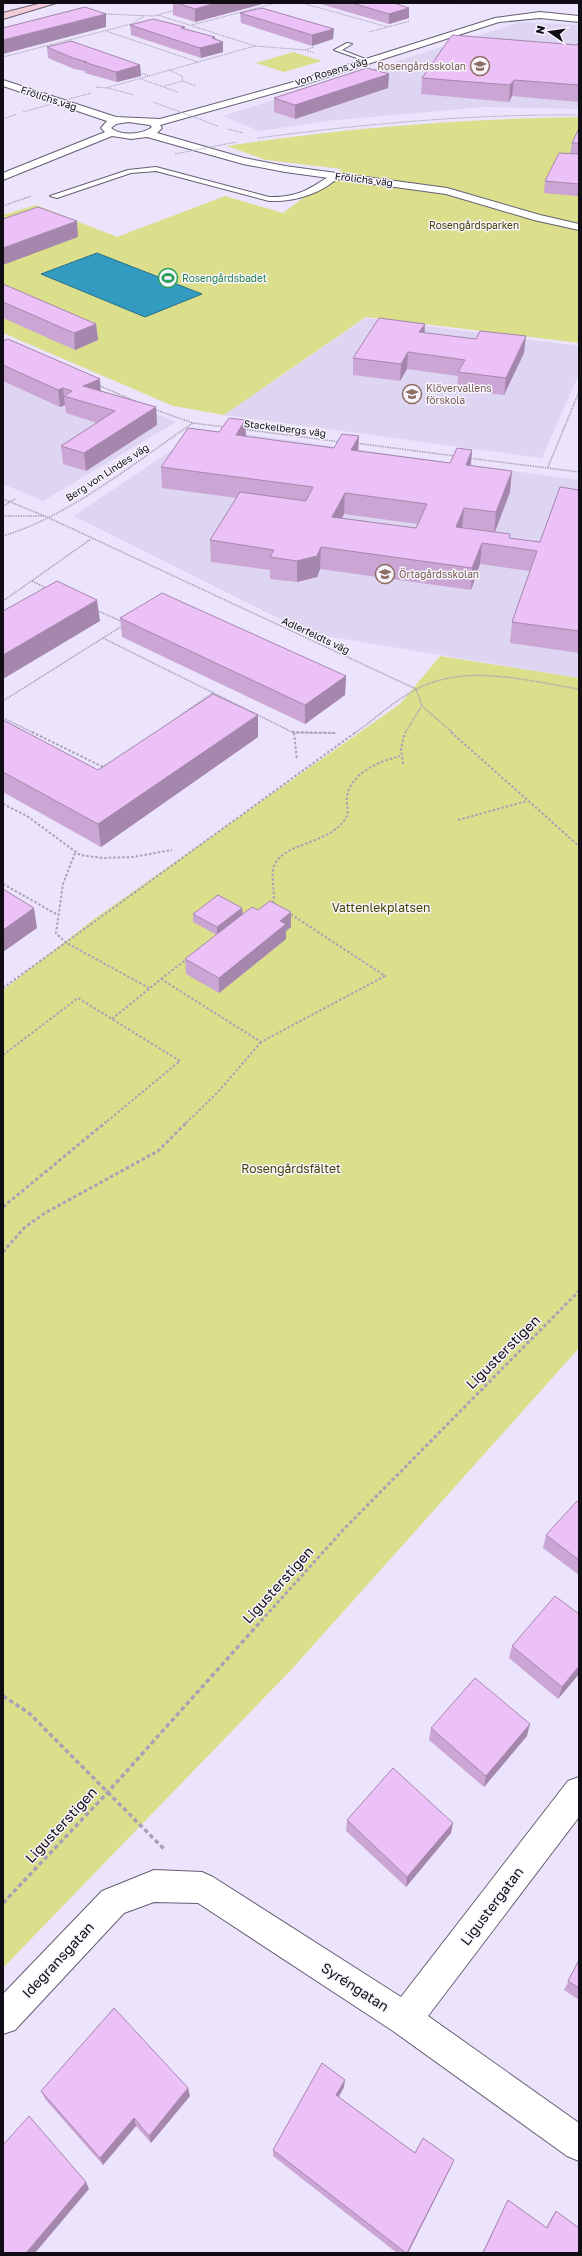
<svg xmlns="http://www.w3.org/2000/svg" width="582" height="2256" font-family="'Golos Text',sans-serif">
	<style>
		.built { fill: #ddd5f2 }
		.green { fill: #dbdf8c }
		.water { fill: #329bbf; stroke: #28708c }
		.lines { fill: none; stroke-linecap: round; stroke-linejoin: round }
		.service-casing { stroke: #655f73; stroke-width: 2 }
		.minor-casing { stroke: #655f73; stroke-width: 2 }
		.secondary-casing { stroke: #655f73; stroke-width: 2 }
		.path-far4 { stroke: #a8a2b6; stroke-width: 1; stroke-dasharray: 1.5 1; stroke-linecap: butt }
		.path-far3 { stroke: #a8a2b6; stroke-width: 1.5; stroke-dasharray: 1.5 1; stroke-linecap: butt }
		.path-far2 { stroke: #a8a2b6; stroke-width: 2; stroke-dasharray: 2.5 2; stroke-linecap: butt }
		.path-far1 { stroke: #a8a2b6; stroke-width: 3; stroke-dasharray: 3.5 2.5; stroke-linecap: butt }
		.path { stroke: #a8a2b6; stroke-width: 3.5; stroke-dasharray: 4.5 3; stroke-linecap: butt }
		.service { fill: #fff; fill-rule: evenodd }
		.minor { fill: #fff; fill-rule: evenodd }
		.secondary { fill: #f3cdda; fill-rule: evenodd }
		.path-bridge { stroke: #a8a2b6; stroke-width: 1; stroke-dasharray: 1.5 1; stroke-linecap: butt }
		.wall { fill: #cba6d4; fill-rule: evenodd }
		.shaded-wall { fill: #a587ad }
		.building { fill: #ecc1f7; stroke: #a587ad; fill-rule: evenodd }
		.labels { text-anchor: middle; stroke-width: 3; stroke-linejoin: round; paint-order: stroke }
		.far-education-label { font-size: 10px; fill: #785e54; stroke: #f7f4fd; text-anchor: start }
		.far-street-label { font-size: 10px; fill: #100d15; stroke: #f7f4fd }
		.far-park-label { font-size: 10px; fill: #434400; stroke: #f7f4fd }
		.far-leisure-label { font-size: 10px; fill: #27864d; stroke: #f7f4fd; text-anchor: start }
		.park-label { font-size: 12px; fill: #434400; stroke: #f7f4fd }
		.near-street-label { font-size: 14px; fill: #100d15; stroke: #f7f4fd }
	</style>
	<rect width="100%" height="100%" fill="#ebe4fc"/>
	<path class="built" d="M521,22L579,25V109L484,107L325,121L259,131L223,116Z
		M366,318L579,346V374L542,458L224,415Z
		M3,348L176,422L43,501L3,484Z
		M223,431L579,480V678L308,633L74,516L194,435Z"/>
	<path class="green" d="M293,52L322,61L284,72L256,63Z
		M579,117V343L366,317L224,415L173,406L3,333V215L36,205L117,237L225,196L286,214L283,213L342,169L266,160L227,146C344,128 461,119 579,117Z
		M440,656L579,678V1348L292,1669L3,1968V990L94,919L400,704Z"/>
	<path class="water" d="M97,253L202,294L145,317L41,274Z"/>
	<g class="lines">
		<defs>
			<path id="service" d="M347,43L352,44L342,50L368,60V62L334,50Z
				M156,167L269,197C298,198 311,188 334,173L341,175C322,194 294,202 269,201L156,171L131,173L57,198L50,196L128,170Z"/>
			<path id="minor" d="M540,12L579,16V22L540,18L499,22L296,87L160,125L162,128L157,133L244,158L285,166L447,188L540,215L579,224V230L534,220L446,194L285,172L243,164L147,137L131,139L112,136L3,180V173L105,132L101,128L107,121L3,86V80L116,117L160,119L290,83L495,18ZM128,122L150,125L152,127C142,135 121,136 111,128L116,124Z
				M579,1777V1817L428,2016L579,2123V2161L567,2156L393,2031L198,1903L154,1902L124,1913L15,2030L3,2034V1994L102,1891L154,1870L202,1872L213,1877L401,1997L568,1781Z"/>
			<path id="secondary" d="M42,3H56L3,19V13Z"/>
		</defs>
		<use href="#service" class="service-casing"/>
		<use href="#minor" class="minor-casing"/>
		<use href="#secondary" class="secondary-casing"/>
		<path class="path-far4" d="M302,3L388,27
			M454,3L465,4
			M103,14L153,16L176,10
			M192,25L276,3
			M106,31L198,62
			M369,32L410,21
			M255,46L305,50L314,53
			M305,50L314,47
			M3,57L131,24L144,16
			M169,70L182,76L183,81L196,86
			M137,72L150,76
			M141,79L178,92
			M165,86L183,81
			M96,87L106,88L255,46L158,15
			M108,88L134,95
			M3,119L17,114
			M228,129L243,133
			M258,138C365,124 471,114 579,115"/>
		<path class="path-far3" d="M3,206L31,196
			M98,385L137,402
			M153,409L193,423L225,427
			M242,429L340,442
			M355,443L455,456
			M468,458L579,472
			M548,467L579,392
			M3,499L47,517L416,689L422,706L453,733
			M3,506L15,499
			M3,516H44
			M3,536C70,516 135,462 193,423
			M32,581L48,589
			M3,601L91,539
			M96,610L123,622
			M103,638L294,733H336
			M3,701L122,626
			M181,715L214,692
			M3,718L34,733
			M355,733C375,719 395,700 417,689C466,663 527,681 579,689
			M405,733L421,707"/>
		<path class="path-far2" d="M32,732L105,768
			M292,732L336,733
			M451,732L579,846
			M294,733L297,760
			M403,764L401,748L405,732
			M3,804L27,816L80,855L103,858L133,857L172,850
			M458,820L527,801
			M75,853L63,884L56,933L65,942L149,988
			M3,884L58,915
			M273,903C276,891 270,878 274,866C284,841 332,845 347,816C349,809 346,803 347,797C350,773 380,761 400,756
			M161,979L187,959
			M3,988L356,732
			M112,1019L161,979L261,1042L385,976L289,913
			M3,1055L78,998L180,1061L105,1123
			M186,1123L218,1092L261,1042"/>
		<path class="path-far1" d="M3,1207L106,1122
			M3,1252L24,1228L45,1213L158,1151L187,1122
			M261,1621L344,1529L579,1291"/>
		<path class="path" d="M3,1696L29,1713L164,1849
			M3,1903L108,1792L262,1620"/>
		<use href="#service" class="service"/>
		<use href="#minor" class="minor"/>
		<use href="#secondary" class="secondary"/>
		<path class="path-bridge" d="M153,102L218,126
			M23,112L91,93
			M175,154L236,142"/>
	</g>
	<path class="wall" d="M173,3H266L195,22L173,15Z
		M317,3H394L409,18L389,24Z
		M240,13L333,39L312,46L241,23Z
		M130,25L185,29L215,37V39L223,42V52L201,58L131,35Z
		M579,42V102L512,96L509,102L421,94L422,78L577,45Z
		M47,47L140,65L141,76L117,82L85,73V71L74,69L48,58Z
		M389,74L388,88L295,119L274,112V98Z
		M579,128V193L577,196L544,193L545,181L570,154L572,143Z
		M3,284L96,324L98,340L75,350L3,318Z
		M425,324L424,333L524,353L504,395L457,389L458,376L407,369L400,381L353,375V358Z
		M3,341L101,391L156,407L157,425L86,471L63,464L61,446L97,423L66,413L65,405L60,407L3,381Z
		M245,420L246,437L450,463L472,450L471,466L510,492L495,532L509,538L540,542L579,490V653L510,643L512,622L530,571L480,564L471,590L320,569L317,577L297,582L270,579V570L211,562L210,540L237,498L162,488L161,467L219,432ZM344,514L418,524L416,528L342,518Z
		M120,618L346,676L345,695L305,724L122,637Z
		M3,720L98,770L258,737L101,847L3,792Z
		M242,908L243,915L291,927L286,931V939L219,993L186,974L185,959L217,935L193,922V914Z
		M579,1502V1575L543,1548L546,1535Z
		M512,1646L579,1674L558,1699L509,1658Z
		M431,1728L527,1736L484,1787L429,1740Z
		M347,1820L451,1833L406,1887L346,1831Z
		M579,1960V2000L564,1990Z
		M344,2087L339,2097L415,2153L451,2167L408,2253H397L273,2156V2150Z
		M41,2091L190,2096L151,2143L136,2126L103,2165L45,2099Z
		M508,2200L546,2228L552,2217L556,2211L579,2253H482Z"/>
	<path class="shaded-wall" d="M216,3H266L195,22V9Z
		M409,8V18L389,24V14Z
		M106,14V27L3,54V40Z
		M334,29L333,39L312,46V35Z
		M215,37L216,44L223,42V52L201,58L200,48L212,38Z
		M140,65L141,76L117,82L116,72Z
		M389,74L388,88L295,119V105Z
		M514,80L512,96L509,102L510,85Z
		M579,184V193L577,196Z
		M77,221L78,237L3,265V248Z
		M96,324L98,340L75,350L74,333Z
		M425,324L424,341L419,332Z
		M526,336L524,353L504,395L506,378Z
		M408,352L407,369L400,381L401,364Z
		M100,379L101,396L83,386Z
		M63,388L65,405L60,407L58,390Z
		M156,407L157,425L86,471L84,453Z
		M245,420L246,440L236,435Z
		M359,436L358,456L351,450Z
		M472,450L470,471L466,465Z
		M512,471L510,492L494,534L496,512Z
		M345,493L344,514L332,538V517Z
		M464,508L462,529L456,527Z
		M482,543L480,564L471,590L472,568Z
		M321,547L320,569L317,577L297,582V561Z
		M97,600L100,621L3,679V655Z
		M346,676L345,695L305,724V705Z
		M258,715V737L101,847L98,824Z
		M34,908L37,928L3,952V930Z
		M242,908L243,916L217,936V927Z
		M291,912V927L286,931V939L219,993V978L280,921Z
		M579,1666V1674L558,1699L562,1687Z
		M530,1724L527,1736L484,1787L486,1776Z
		M453,1823L451,1833L406,1887L407,1877Z
		M345,2080L344,2087L335,2102L336,2095Z
		M188,2088L190,2096L151,2143L149,2136Z
		M134,2118L136,2126L103,2165L100,2158Z
		M454,2160L451,2167L408,2253H407Z
		M86,2182L89,2189L35,2253H26Z"/>
	<path class="building" d="M177,3H216L195,9Z
		M352,3H394L409,8L389,14Z
		M85,7L106,14L3,40V28Z
		M262,8L334,29L312,35L240,13Z
		M153,19L185,27L181,28L215,37L212,38L223,42L200,48L130,25Z
		M452,35L577,45L579,42V85L514,80L510,85L422,78Z
		M71,41L140,65L116,72L84,62H87L73,58L47,47Z
		M367,68L389,74L295,105L274,98Z
		M579,128V143H572Z
		M559,153L579,154V184L545,181Z
		M38,207L77,221L3,248V219Z
		M3,284L96,324L74,333L3,302Z
		M379,318L425,324L419,332L476,339L480,331L526,336L506,378L458,372L465,360L408,352L401,364L353,358Z
		M8,339L100,379L83,386L156,407L84,453L61,446L115,411L64,396L72,391L63,388L58,390L3,365V341Z
		M229,418L245,420L236,435L334,448L342,434L359,436L351,450L450,463L457,448L472,450L466,465L512,471L496,512L464,508L456,527L510,534L509,538L540,542L560,487L579,490V631L512,622L537,551L482,543L472,568L321,547L317,556L297,561L270,557L274,550L210,540L240,492L306,501L313,487L161,467L188,428L219,432ZM345,493L427,504L416,528L332,517Z
		M57,581L97,600L3,655V611Z
		M162,593L346,676L305,705L120,618Z
		M213,694L258,715L98,824L3,772V720L98,770Z
		M3,889L34,908L3,930Z
		M218,895L242,908L217,927L193,914Z
		M270,901L291,912L280,921L286,924L219,978L185,959L252,907L258,910Z
		M577,1501L579,1502V1560L546,1535Z
		M555,1596L579,1614V1666L562,1687L512,1646Z
		M475,1678L530,1724L486,1776L431,1728Z
		M393,1768L453,1823L407,1877L347,1820Z
		M579,1960V1988L568,1981Z
		M114,2008L188,2088L149,2136L134,2118L100,2158L41,2091Z
		M322,2063L345,2080L336,2095L415,2153L423,2138L454,2160L407,2253H406L273,2150Z
		M29,2116L86,2182L26,2253H3V2145Z
		M508,2200L547,2228L556,2211L579,2228V2253H483Z"/>
	<defs>
		<symbol id="school-ring" viewBox="-11 -11 22 22"><circle r="9.5" fill="#f7f4fd" stroke="#8d6e63" stroke-width="1.5"/><path d="M0-5L7-2L0 1L-7-2ZM-4 1L0 2.5L4 1V4Q0 6-4 4Z" fill="#8d6e63"/></symbol>
		<symbol id="stadium-ring" viewBox="-11 -11 22 22"><circle r="9.5" fill="#f7f4fd" stroke="#2e9e5b" stroke-width="1.5"/><path d="M0-5a6.5 5 0 1 0 0 10a6.5 5 0 1 0 0-10ZM-3.5-1.8h7v3.6h-7Z" fill="#2e9e5b"/></symbol>
	</defs>
	<g fill-rule="evenodd">
		<use href="#school-ring" x="469" y="55" width="22" height="22"/>
		<use href="#stadium-ring" x="157" y="267" width="22" height="22"/>
		<use href="#school-ring" x="401" y="383" width="22" height="22"/>
		<use href="#school-ring" x="374" y="563" width="22" height="22"/>
	</g>
	<g class="labels">
		<g class="far-education-label">
			<text x="466" y="70" text-anchor="end">Rosengårdsskolan</text>
			<text x="426" y="392">Klövervallens<tspan x="426" dy="12">förskola</tspan></text>
			<text x="399" y="578">Örtagårdsskolan</text>
		</g>
		<g class="far-street-label">
			<text transform="translate(331 71) rotate(-17)" y="4">von Rosens väg</text>
			<text transform="translate(49 98) rotate(18)" y="4">Frölichs väg</text>
			<text transform="translate(364 179) rotate(7)" y="4">Frölichs väg</text>
			<text transform="translate(285 428) rotate(7)" y="4">Stackelbergs väg</text>
			<text transform="translate(107 472) rotate(-33)" y="4">Berg von Lindes väg</text>
			<text transform="translate(316 635) rotate(25)" y="4">Adlerfeldts väg</text>
		</g>
		<g class="far-park-label">
			<text x="474" y="229">Rosengårdsparken</text>
		</g>
		<g class="far-leisure-label">
			<text x="182" y="282">Rosengårdsbadet</text>
		</g>
		<g class="park-label">
			<text x="381" y="912">Vattenlekplatsen</text>
			<text x="291" y="1173">Rosengårdsfältet</text>
		</g>
		<g class="near-street-label">
			<text transform="translate(503 1352) rotate(-45)" y="5">Ligusterstigen</text>
			<text transform="translate(278 1585) rotate(-48)" y="5">Ligusterstigen</text>
			<text transform="translate(61 1825) rotate(-47)" y="5">Ligusterstigen</text>
			<text transform="translate(492 1906) rotate(-53)" y="5">Ligustergatan</text>
			<text transform="translate(58 1960) rotate(-47)" y="5">Idegransgatan</text>
			<text transform="translate(355 1987) rotate(33)" y="5">Syréngatan</text>
		</g>
	</g>
	<rect width="582" height="2256" fill="none" stroke="#100d15" stroke-width="8"/>
	<g transform="translate(550 32) rotate(283)" stroke="#f7f4fd" stroke-width="3" paint-order="stroke">
	<path d="M0-3L7 15L0 10L-7 15Z" fill="#100d15"/>
	<text y="-6" font-size="11" font-weight="bold" text-anchor="middle" fill="#100d15">N</text>
	</g>
</svg>
